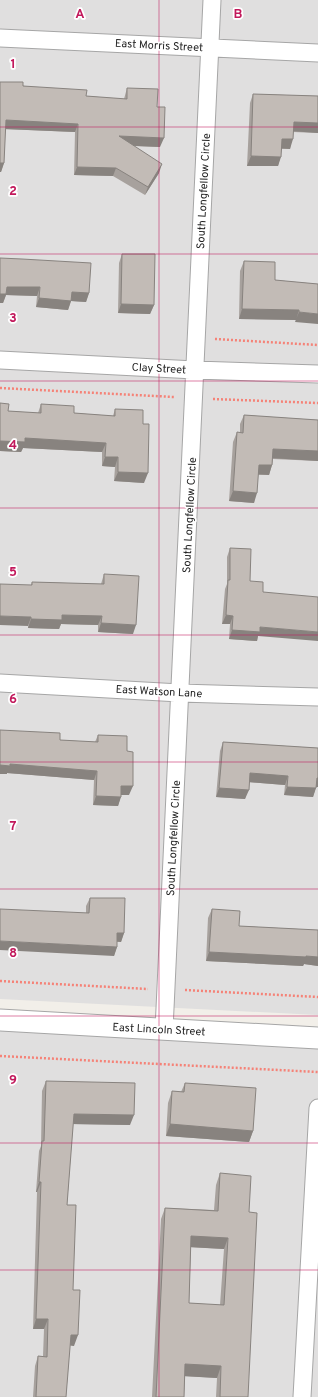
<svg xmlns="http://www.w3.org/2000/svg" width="318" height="1397" font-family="Overpass,sans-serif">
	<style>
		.residential { fill: #e0dfdf }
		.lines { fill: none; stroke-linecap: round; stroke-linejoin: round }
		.minor-casing { stroke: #a6a6a6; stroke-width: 19 }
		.tertiary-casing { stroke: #a6a6a6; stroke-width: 23 }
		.path { stroke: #f58277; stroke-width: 2.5; stroke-dasharray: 2 2; stroke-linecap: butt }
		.minor { stroke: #fff; stroke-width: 17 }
		.tertiary { stroke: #fff; stroke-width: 21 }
		.wall { fill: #a7a19d; fill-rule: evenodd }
		.shaded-wall { fill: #88837f }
		.building { fill: #c2bbb6; stroke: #88837f; fill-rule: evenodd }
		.grid { fill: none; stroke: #c2185b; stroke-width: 1; stroke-opacity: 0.55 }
		.labels { text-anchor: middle; stroke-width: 3.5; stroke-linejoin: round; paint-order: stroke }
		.street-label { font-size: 11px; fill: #222; stroke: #fff }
		.grid-label { font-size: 13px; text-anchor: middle; font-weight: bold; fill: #c2185b; stroke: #fff; stroke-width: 3.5; stroke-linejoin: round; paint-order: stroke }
	</style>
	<rect width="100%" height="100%" fill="#f2efe9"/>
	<path class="residential" d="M0,0H318V1015L0,999Z
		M0,1021L318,1038V1397H0Z"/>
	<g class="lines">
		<defs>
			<path id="minor" d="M0,38L318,53
				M0,360L195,370L318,374
				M0,683L180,693L318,697
				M164,1030L212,0
				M302,1397L318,1108"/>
			<path id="tertiary" d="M0,1020L318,1038"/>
		</defs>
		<use href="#minor" class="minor-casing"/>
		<use href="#tertiary" class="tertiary-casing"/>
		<path class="path" d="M215,339L318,345
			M0,388L174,397
			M213,399L318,403
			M0,981L148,989
			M185,990L318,997
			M0,1056L318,1072"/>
		<use href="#minor" class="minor"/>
		<use href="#tertiary" class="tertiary"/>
	</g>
	<path class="wall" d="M0,82L86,96L124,99L127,88L157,107L160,147L133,146L159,173L145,195L113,176L74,175L75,132L5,129L4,163L1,172Z
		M253,94L318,96V133L293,132L290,149H282L278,166H247L250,103Z
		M122,254L154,305L150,314L118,313L119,263Z
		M0,258L89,293L86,302L71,301L68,310L36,307L37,296L6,295L3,303Z
		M244,261L275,280L318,284L295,322L296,320L239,319L240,271Z
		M0,403L8,411L38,413L41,404L74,413L113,416L115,409L143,424L144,483L114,481L115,467L102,466V452L23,448L21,452L0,451Z
		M244,415L318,420V461L273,459L272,465L269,475H258L254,503L229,501L233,442L237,432L240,433V424Z
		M230,548L250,581L258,636L257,641L229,639L230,624H222L225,589L227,584V557Z
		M104,574L133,634L98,632V625L61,624L59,629L28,628L31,585L32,582L101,584Z
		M0,730L60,740L95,742L98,735L127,751L129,795H121L118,806L93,805L94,780L7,773V774H0Z
		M223,742L318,748V787H316L313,797L284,795L285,785L249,782L245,799L216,797L220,751Z
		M90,898L124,933L121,942H117V947L114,956L86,913V906Z
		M212,909L239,926L318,930V966L304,964L303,966L206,961L208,918Z
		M46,1081L130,1125L73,1124L67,1205L73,1290L74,1346L70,1345L66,1397H33L35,1366L38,1356H43L44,1329H33L37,1192H36L39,1151L41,1146L42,1091Z
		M185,1083L253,1131L249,1142L166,1136L168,1103L172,1091L181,1092Z
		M220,1173L249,1212L248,1397H216L217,1378L185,1376L184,1397H152L161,1219L165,1208L214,1210L216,1185ZM191,1247L224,1249L220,1305L189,1303Z"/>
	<path class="shaded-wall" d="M6,120L78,124L75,132L3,129Z
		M294,122L318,123V133L290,131Z
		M119,136L164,138L160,147L115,145Z
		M282,139H293L290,149L278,148Z
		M251,156L281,157L278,166H247Z
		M0,163H4L1,172H0Z
		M162,164L159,173L145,195L148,187Z
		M77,167L116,168L113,176L74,175Z
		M7,287H40L37,296L6,295L3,303H0V294Z
		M72,292L89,293L86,302L71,301L68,310L36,307L39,298Z
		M121,304L154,305L150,314L118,313Z
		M242,309L299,310L296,320L239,319Z
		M299,312L318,314V324L295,322Z
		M25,438L106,443L102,452L23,448L21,452L0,451V441Z
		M273,449L318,451V461L270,458Z
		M105,457H118L115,467L102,466Z
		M259,465H272L269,475L256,474Z
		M118,472L148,473L144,483L114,481Z
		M233,491L257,493L254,503L229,501Z
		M62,615L102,616L98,625L61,624L59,629L28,628L31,619Z
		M226,615L233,616L230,624H222Z
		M0,616L31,617L28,626L0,625Z
		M101,623L136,625L133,634L98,632Z
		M260,627L318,632V641L258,636L257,641L229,639L232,630Z
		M10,764L97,771L94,780L7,773V774H0V765Z
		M250,773L288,776L285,785L247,782Z
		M317,778H318V787H314Z
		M121,786H133L129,795H118Z
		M287,787L316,788L313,797L284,795Z
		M219,788L249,790L245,799L216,797Z
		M96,796L121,797L118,806L93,805Z
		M117,933H124L121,942L114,941Z
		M0,941L117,947L114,956L0,950Z
		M209,952L306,956L318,957V966L304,964L303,966L206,961Z
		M74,1114L134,1115L130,1125L70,1124Z
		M170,1124L253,1131L249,1142L166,1136Z
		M39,1182H41L37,1192H36Z
		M191,1236L228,1238L224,1249L187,1247Z
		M36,1319H48L44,1329H33Z
		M71,1335H78L74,1346L67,1345Z
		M185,1364L221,1366L217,1378L181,1376Z"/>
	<path class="building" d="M0,82H23V86L87,90L86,96L127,99V88L158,89L157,107H165L164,138L119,136L162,164L148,187L116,168L77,167L78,124L6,120L4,163H0Z
		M253,94L318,96V123L294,122L293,139H282L281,157L251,156Z
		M122,254H155L154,305L121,304Z
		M0,258L22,259L91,263L89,293L72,292L71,301L39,298L40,287H7L6,294H0Z
		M244,261L275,262V280L318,284V314L299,312V310L242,309Z
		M0,403L9,404L8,411L41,413V404L74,406V413L115,416V409L143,410V424H149L148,473L118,472V457H105L106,443L25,438V442L0,441Z
		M244,415L318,420V451L273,449L272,465H259L257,493L233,491L237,432L243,433Z
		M230,548L251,549L250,581L263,582V592L318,597V632L260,627V632L232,630L233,616L226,615L228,580H230Z
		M104,574L139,576L136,625L101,623L102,616L62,615V620L31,619V617L0,616V584L32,585V582L104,584Z
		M0,730L60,733V740L98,742V735L127,736V751L133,752V786H121V797L96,796L97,771L10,764V766L0,765Z
		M223,742L318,748V778H317L316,788L287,787L288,776L250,773L249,790L219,788Z
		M90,898H125L124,933H117V947L0,941V909L89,913Z
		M212,909L240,911L239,926L318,930V957L306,956V957L209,952Z
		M46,1081L135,1083L134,1115L74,1114L67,1205H76L73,1290H80L78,1335H71L66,1397H36L38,1356L47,1357L48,1319H36L41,1182H39L42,1141H44Z
		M185,1083L256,1088L253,1131L170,1124L172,1091L184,1092Z
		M220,1173L251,1176L249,1212L257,1213L248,1397H220L221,1366L185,1364L184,1397H156L165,1208L218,1211ZM191,1236L228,1238L224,1305L189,1303Z"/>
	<path class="grid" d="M159,0V1397M0,127H318M0,254H318M0,381H318M0,508H318M0,635H318M0,762H318M0,889H318M0,1016H318M0,1143H318M0,1270H318"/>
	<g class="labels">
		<g class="street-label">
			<text transform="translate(159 45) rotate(3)" y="4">East Morris Street</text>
			<text transform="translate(203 191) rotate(-87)" y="4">South Longfellow Circle</text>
			<text transform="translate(159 368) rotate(3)" y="4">Clay Street</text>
			<text transform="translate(189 515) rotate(-87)" y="4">South Longfellow Circle</text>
			<text transform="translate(159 691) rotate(3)" y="4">East Watson Lane</text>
			<text transform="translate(173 838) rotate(-87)" y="4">South Longfellow Circle</text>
			<text transform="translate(159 1029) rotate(3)" y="4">East Lincoln Street</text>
		</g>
	</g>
	<g class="grid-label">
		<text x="80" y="18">A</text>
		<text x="238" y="18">B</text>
		<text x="13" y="68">1</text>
		<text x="13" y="195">2</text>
		<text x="13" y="322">3</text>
		<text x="13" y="449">4</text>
		<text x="13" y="576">5</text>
		<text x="13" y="703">6</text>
		<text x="13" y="830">7</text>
		<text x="13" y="957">8</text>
		<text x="13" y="1084">9</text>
	</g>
</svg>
